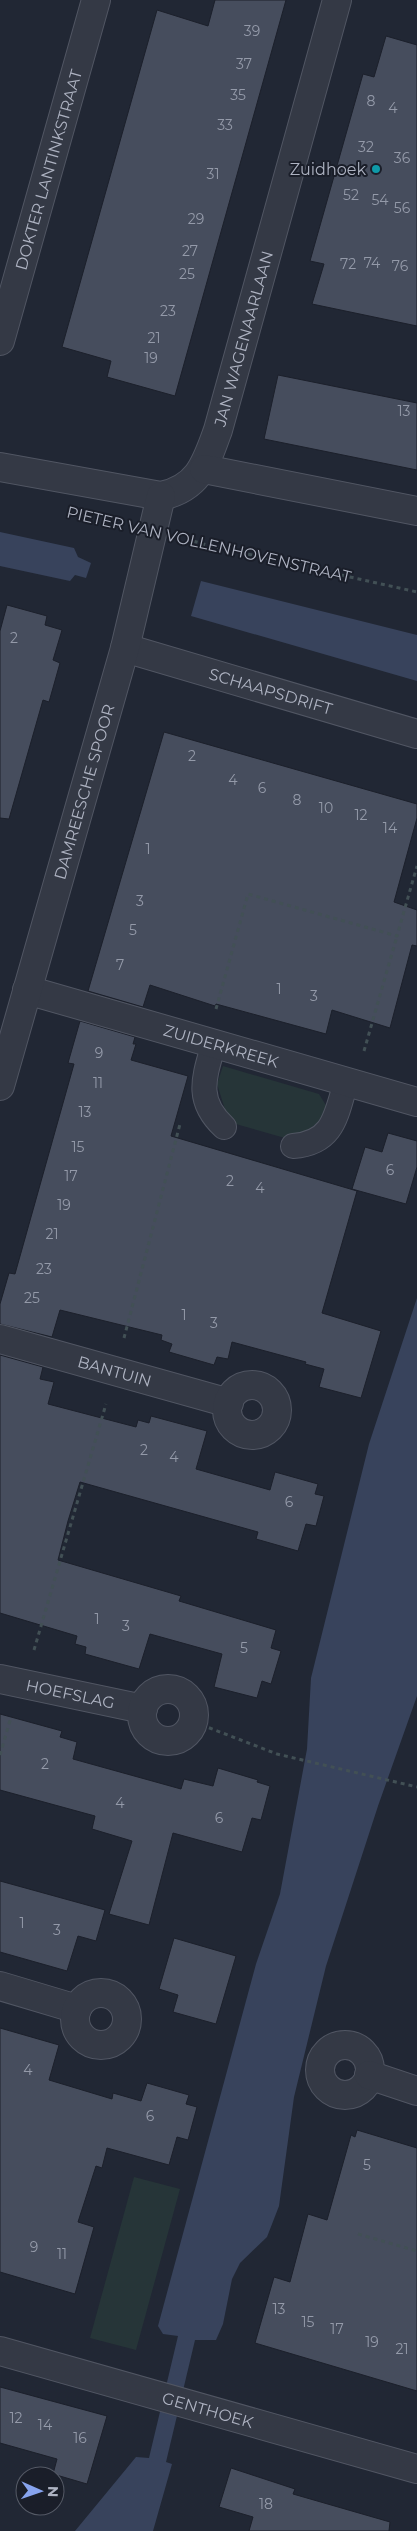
<svg xmlns="http://www.w3.org/2000/svg" width="417" height="2531" font-family="Montserrat,sans-serif">
	<style>
		.green { fill: #263538 }
		.water { fill: #38435c }
		.building { fill: #464d5d; stroke: #1c202b }
		.lines { fill: none; stroke-linecap: round; stroke-linejoin: round }
		.service-casing { stroke: #515663; stroke-width: 26 }
		.minor-casing { stroke: #515663; stroke-width: 30 }
		.path { stroke: #425055; stroke-width: 3; stroke-dasharray: 4 4; stroke-linecap: butt }
		.service { stroke: #343945; stroke-width: 24 }
		.minor { stroke: #343945; stroke-width: 28 }
		.culture-dot { fill: #0f9aa8; stroke: #1a1e29; stroke-width: 2 }
		.labels { text-anchor: middle; stroke-width: 4; stroke-linejoin: round; paint-order: stroke }
		.number-label { font-size: 14px; fill: #949aa9 }
		.poi-label { font-size: 16px; fill: #aeb3c2; stroke: #1a1e29; text-anchor: end }
		.street-label { font-size: 16px; fill: #aeb3c2; stroke: #1a1e29 }
	</style>
	<rect width="100%" height="100%" fill="#212734"/>
	<path class="green" d="M223,1066L319,1094L327,1107L323,1120L292,1140L229,1122L217,1084Z
		M134,2177L180,2189L136,2350L90,2338Z"/>
	<path class="water" d="M0,532L74,548L78,557L91,563L86,578L75,575L70,581L0,566Z
		M201,581L417,635V681L191,616Z
		M417,1298V1696L378,1806L326,1966L294,2097L279,2206L267,2237L240,2263L232,2279L223,2324L216,2340H195L166,2462L172,2464L153,2531H75L136,2457L149,2458L178,2336L163,2334L158,2326L256,1964L280,1894L307,1749L311,1678L369,1444Z"/>
	<path class="building" d="M215,0H286L175,396L107,377L111,361L62,347L157,10L208,26Z
		M386,36L417,45V326L312,304L324,264L310,261L363,74L374,77Z
		M278,375L417,403V470L264,439Z
		M7,605L47,616L45,625L62,630L53,660L60,663L49,702L43,700L9,819L0,818V631Z
		M164,732L417,804V818L394,902L417,910V946L412,945L390,1028L332,1010L326,1034L216,1004L215,1006L150,985L143,1007L88,991Z
		M80,1021L135,1037L133,1044H136L131,1060L188,1076L171,1136L357,1191L322,1313L381,1331L361,1398L319,1387L324,1369L305,1364L306,1362L232,1342L228,1359L217,1357L214,1365L169,1352L172,1344L161,1340L162,1335L60,1310L52,1337L0,1324V1304L9,1273L15,1274L74,1064L68,1063Z
		M388,1133L417,1141V1167L406,1204L352,1189L365,1147L382,1152Z
		M0,1355L43,1367L40,1379L54,1382L48,1404L136,1427L138,1420L149,1423L151,1416L207,1431L196,1469L270,1490L275,1472L318,1484L315,1494L324,1496L316,1526L306,1524L298,1551L256,1539L258,1532L80,1482L68,1521L58,1560L181,1596L179,1601L276,1630L271,1648L281,1651L271,1684L262,1681L257,1698L214,1687L222,1654L150,1634L139,1669L85,1654L86,1647L75,1644L77,1636L0,1613Z
		M0,1714L62,1731L60,1737L77,1742L73,1759L181,1789L184,1779L213,1786L218,1768L258,1780L257,1782L270,1786L261,1820L252,1818L242,1852L173,1833L149,1925L109,1914L132,1841L92,1829L95,1816L0,1790Z
		M0,1881L105,1910L96,1941L78,1936L67,1971L0,1952Z
		M174,1938L236,1956L216,2024L173,2012L178,1995L159,1989Z
		M0,2028L59,2045L49,2080L112,2099L113,2093L141,2101L147,2083L189,2095L186,2104L197,2107L188,2140L177,2137L169,2165L107,2148L102,2168L96,2166L78,2222L94,2227L75,2294L0,2272Z
		M357,2130L417,2148V2391L255,2343L274,2277L290,2282L308,2214L327,2220L351,2135L355,2137Z
		M0,2387L107,2416L87,2484L53,2474L57,2459L0,2443Z
		M231,2468L295,2489L293,2494L390,2522L389,2531H249L253,2517L219,2507Z"/>
	<g class="lines">
		<defs>
			<path id="service" d="M214,1043C204,1078 195,1100 224,1127
				M293,1146C334,1143 336,1115 346,1082"/>
			<g id="minor">
				<path id="s1" d="M0,341L96,0"/>
				<path id="s2" d="M0,467L161,496C199,488 206,463 218,430L337,0"/>
				<path d="M204,469L417,511"/>
				<path id="s3" d="M125,648L417,734"/>
				<path id="s4" d="M27,990L417,1102"/>
				<path id="s5" d="M0,1086L125,648L161,496"/>
				<path id="s6" d="M0,1339L229,1403"/>
				<circle cx="252" cy="1410" r="25"/>
				<path id="s7" d="M0,1679L143,1709"/>
				<circle cx="168" cy="1715" r="26"/>
				<path d="M0,1986L77,2009"/>
				<circle cx="101" cy="2019" r="26"/>
				<circle cx="345" cy="2070" r="25"/>
				<path d="M369,2075L417,2091"/>
				<path id="s8" d="M0,2351L417,2469"/>
			</g>
		</defs>
		<use href="#service" class="service-casing"/>
		<use href="#minor" class="minor-casing"/>
		<path class="path" d="M186,539L207,545L417,592
			M216,1009L248,894L397,936L417,866
			M364,1051L397,936
			M124,1338L180,1124
			M34,1650L106,1404
			M194,1722L277,1754L417,1787
			M0,1755L11,1717
			M358,2234L417,2251"/>
		<use href="#service" class="service"/>
		<use href="#minor" class="minor"/>
	</g>
	<circle class="culture-dot" cx="376" cy="169" r="5"/>
	<g class="labels">
		<g class="number-label">
			<text x="252" y="36">39</text>
			<text x="244" y="69">37</text>
			<text x="238" y="100">35</text>
			<text x="371" y="106">8</text>
			<text x="393" y="113">4</text>
			<text x="225" y="130">33</text>
			<text x="366" y="152">32</text>
			<text x="402" y="163">36</text>
			<text x="213" y="179">31</text>
			<text x="351" y="200">52</text>
			<text x="380" y="205">54</text>
			<text x="402" y="213">56</text>
			<text x="196" y="224">29</text>
			<text x="190" y="256">27</text>
			<text x="372" y="268">74</text>
			<text x="348" y="269">72</text>
			<text x="400" y="271">76</text>
			<text x="187" y="279">25</text>
			<text x="168" y="316">23</text>
			<text x="154" y="343">21</text>
			<text x="151" y="363">19</text>
			<text x="404" y="416">13</text>
			<text x="14" y="643">2</text>
			<text x="192" y="761">2</text>
			<text x="233" y="785">4</text>
			<text x="262" y="793">6</text>
			<text x="297" y="805">8</text>
			<text x="326" y="813">10</text>
			<text x="361" y="820">12</text>
			<text x="390" y="833">14</text>
			<text x="148" y="854">1</text>
			<text x="140" y="906">3</text>
			<text x="133" y="935">5</text>
			<text x="120" y="970">7</text>
			<text x="279" y="994">1</text>
			<text x="314" y="1001">3</text>
			<text x="99" y="1058">9</text>
			<text x="98" y="1088">11</text>
			<text x="85" y="1117">13</text>
			<text x="78" y="1152">15</text>
			<text x="390" y="1175">6</text>
			<text x="71" y="1181">17</text>
			<text x="230" y="1186">2</text>
			<text x="260" y="1193">4</text>
			<text x="64" y="1210">19</text>
			<text x="52" y="1239">21</text>
			<text x="44" y="1274">23</text>
			<text x="32" y="1303">25</text>
			<text x="184" y="1320">1</text>
			<text x="214" y="1328">3</text>
			<text x="144" y="1455">2</text>
			<text x="174" y="1462">4</text>
			<text x="289" y="1507">6</text>
			<text x="97" y="1624">1</text>
			<text x="126" y="1631">3</text>
			<text x="244" y="1653">5</text>
			<text x="45" y="1769">2</text>
			<text x="120" y="1808">4</text>
			<text x="219" y="1823">6</text>
			<text x="22" y="1928">1</text>
			<text x="57" y="1935">3</text>
			<text x="28" y="2075">4</text>
			<text x="150" y="2121">6</text>
			<text x="367" y="2170">5</text>
			<text x="34" y="2252">9</text>
			<text x="62" y="2259">11</text>
			<text x="279" y="2314">13</text>
			<text x="308" y="2327">15</text>
			<text x="337" y="2334">17</text>
			<text x="372" y="2347">19</text>
			<text x="402" y="2354">21</text>
			<text x="16" y="2423">12</text>
			<text x="45" y="2430">14</text>
			<text x="80" y="2443">16</text>
			<text x="266" y="2509">18</text>
		</g>
		<g class="poi-label">
			<text x="366" y="175">Zuidhoek</text>
		</g>
		<g class="street-label">
			<text dy="6" stroke="none"><textPath href="#s1" startOffset="178">DOKTER LANTINKSTRAAT</textPath></text>
			<text dy="6" stroke="none"><textPath href="#s2" startOffset="351">JAN WAGENAARLAAN</textPath></text>
			<text transform="translate(209 544) rotate(13)" y="6">PIETER VAN VOLLENHOVENSTRAAT</text>
			<text dy="6" stroke="none"><textPath href="#s3" startOffset="152">SCHAAPSDRIFT</textPath></text>
			<text dy="6" stroke="none"><textPath href="#s5" startOffset="306">DAMREESCHE SPOOR</textPath></text>
			<text dy="6" stroke="none"><textPath href="#s4" startOffset="202">ZUIDERKREEK</textPath></text>
			<text dy="6" stroke="none"><textPath href="#s6" startOffset="119">BANTUIN</textPath></text>
			<text dy="6" stroke="none"><textPath href="#s7" startOffset="72">HOEFSLAG</textPath></text>
			<text dy="6" stroke="none"><textPath href="#s8" startOffset="216">GENTHOEK</textPath></text>
		</g>
	</g>
	<g transform="translate(40 2491) rotate(92)"><circle r="24" fill="#1a1e29" stroke="#555a66"/>
	<path d="M0-4L9 19L0 12L-9 19Z" fill="#87a3ee"/>
	<text y="-8" font-size="14" font-weight="bold" text-anchor="middle" fill="#aeb3c2">N</text>
	</g>
</svg>
